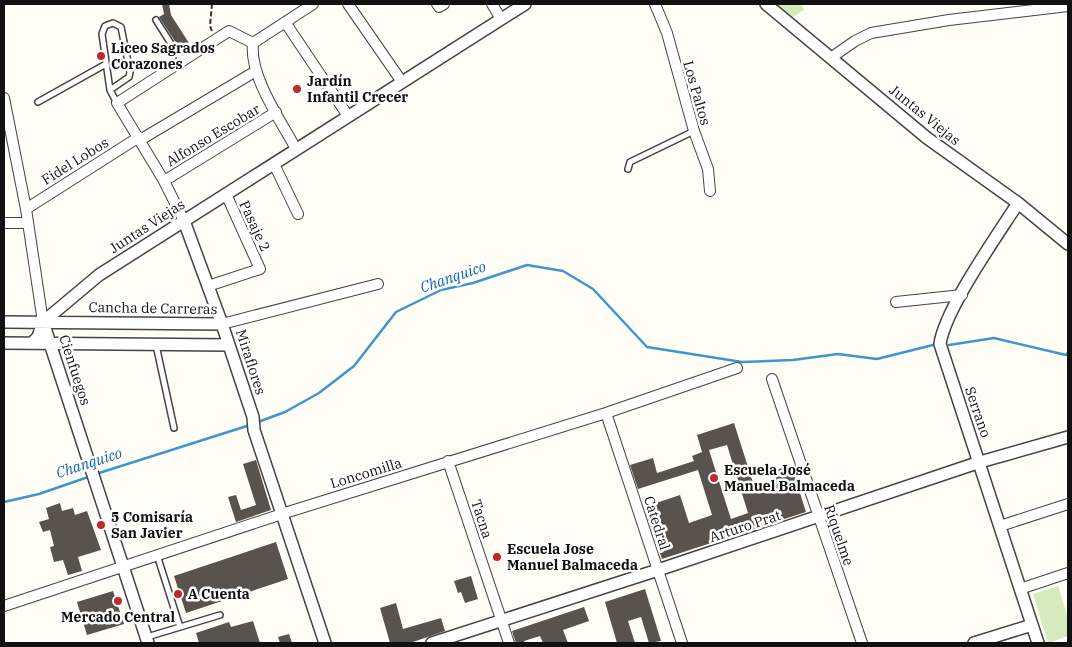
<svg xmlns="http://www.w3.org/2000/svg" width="1072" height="647" font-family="'IBM Plex Serif',serif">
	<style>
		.green { fill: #d5ebbd }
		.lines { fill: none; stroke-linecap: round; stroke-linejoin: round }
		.stream { stroke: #3f96cf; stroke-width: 2.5 }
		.building { fill: #5a524d; fill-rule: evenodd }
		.service-casing { stroke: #444; stroke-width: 8 }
		.minor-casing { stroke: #444; stroke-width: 12 }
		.tertiary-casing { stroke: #444; stroke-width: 14 }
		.path { stroke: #333; stroke-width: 2; stroke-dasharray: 5 2.5; stroke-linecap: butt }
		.service { stroke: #fff; stroke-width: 5 }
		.minor { stroke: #fff; stroke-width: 10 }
		.tertiary { stroke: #fff; stroke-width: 11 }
		.poi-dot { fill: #c4262e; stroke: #fff; stroke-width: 2 }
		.labels { text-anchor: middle; stroke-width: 5; stroke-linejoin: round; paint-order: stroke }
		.poi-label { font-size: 14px; font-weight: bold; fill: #111; stroke: #fff; text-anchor: start }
		.street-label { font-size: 14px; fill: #111; stroke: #fff }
		.water-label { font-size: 15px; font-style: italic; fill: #1768a6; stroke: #fff }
	</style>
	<rect width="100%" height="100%" fill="#fffdf5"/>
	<path class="green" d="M775,4H801L804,10L793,17Z
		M1058,586L1068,618V636L1048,643L1033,594Z"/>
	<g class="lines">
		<path class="stream" d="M949,345L994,338L1066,355L1068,353
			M258,422L285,412L319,393L354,366L396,312L441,290L473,283L527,265L563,271L593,289L647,347L742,362L793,360L838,354L877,359L933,345
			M96,474L250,425
			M4,502L39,494L91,476"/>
	</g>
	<path class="building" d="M162,4H169L171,15L189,43L180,49L159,17L164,14Z
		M734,423L756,492L777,485L773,471L791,465L806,512L662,559L646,513L649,512L647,506L680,495L689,523L712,515L698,470L638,489L630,465L653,458L657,473L694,461L692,456L702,452L697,435ZM727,445L748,513L731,519L709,450Z
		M256,460L271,510L236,522L228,497L236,495L241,510L256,505L243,464Z
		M60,503L62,511L73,508L75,515L87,511L101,550L78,557L82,571L68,575L63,560L54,562L50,547L54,546L50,530L43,532L39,522L49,519L46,508Z
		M276,542L288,579L186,613L174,576Z
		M471,576L478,599L465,603L461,592L458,593L454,581Z
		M645,589L661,641L649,643L641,617L628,621L635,643H617L605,602Z
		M113,591L124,624L87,635L77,602Z
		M396,603L403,629L441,618L445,631L410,643H390L380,608Z
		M584,607L589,621L563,630L568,643H543L540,636L524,641L525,643H516L512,631Z
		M253,621L260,643H199L196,633L229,622L231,627Z
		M289,634L292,643H280L278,637Z"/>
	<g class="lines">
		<defs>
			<path id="service" d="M156,20L182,61
				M110,90L129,77L130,72L121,27L113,23L105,26L102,34L110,90L117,103
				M38,102L106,64
				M628,169L630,162L694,131
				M156,345L174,428
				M157,555L180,627
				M147,637L220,615"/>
			<path id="minor" d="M348,4L402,82
				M437,4L439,7L444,4
				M492,4L501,19
				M655,4L667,33L694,131L708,169L710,191
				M285,22L348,116
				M253,43L313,4
				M832,57L855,41L871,33L949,20L1068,6
				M4,98L26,209L43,322
				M140,140L256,71
				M274,164L298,214
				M164,181L276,112
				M26,209L139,137
				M184,221L164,181L117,103L229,31L253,43C249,76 281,121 296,149
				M4,223H28
				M208,286L260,269L226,194
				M896,302L962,295
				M222,324L378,284
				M772,379L862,643
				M606,413L682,643
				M448,461L509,643
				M1000,526L1068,504
				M1020,589L1068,573
				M4,606L288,512L606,413L737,368"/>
			<path id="tertiary" d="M766,4L927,138L1018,203L1068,244
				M1018,203C997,236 945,309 940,344L1038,643
				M184,221L222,324L253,417L254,430L325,643
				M4,322L222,324
				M43,322L148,643
				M4,343L229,345
				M32,343L38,337L43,322L99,275L525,4
				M432,643L658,570L980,462L1068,437
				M974,643L1032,625"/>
		</defs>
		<use href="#service" class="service-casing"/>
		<use href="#minor" class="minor-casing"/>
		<use href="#tertiary" class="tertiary-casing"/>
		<path class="path" d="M212,31L210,26L212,4"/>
		<use href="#service" class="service"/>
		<use href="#minor" class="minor"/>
		<use href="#tertiary" class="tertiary"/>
	</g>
	<g class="poi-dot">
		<circle cx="101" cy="56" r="5"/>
		<circle cx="297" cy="89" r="5"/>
		<circle cx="714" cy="478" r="5"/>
		<circle cx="101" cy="525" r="5"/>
		<circle cx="497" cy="557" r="5"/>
		<circle cx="178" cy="594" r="5"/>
		<circle cx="118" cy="601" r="5"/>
	</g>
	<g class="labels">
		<g class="poi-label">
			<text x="111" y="53">Liceo Sagrados<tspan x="111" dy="16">Corazones</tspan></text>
			<text x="307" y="86">Jardín<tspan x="307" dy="16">Infantil Crecer</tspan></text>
			<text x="724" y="475">Escuela José<tspan x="724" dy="16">Manuel Balmaceda</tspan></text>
			<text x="111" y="522">5 Comisaría<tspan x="111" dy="16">San Javier</tspan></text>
			<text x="507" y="554">Escuela Jose<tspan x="507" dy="16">Manuel Balmaceda</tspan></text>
			<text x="188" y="599">A Cuenta</text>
			<text x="118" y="622" text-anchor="middle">Mercado Central</text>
		</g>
		<g class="street-label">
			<text transform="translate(697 93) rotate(74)" y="5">Los Paltos</text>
			<text transform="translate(925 115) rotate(39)" y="5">Juntas Viejas</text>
			<text transform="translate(213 135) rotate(-31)" y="5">Alfonso Escobar</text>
			<text transform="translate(75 161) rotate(-32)" y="5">Fidel Lobos</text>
			<text transform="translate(147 226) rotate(-33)" y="5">Juntas Viejas</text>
			<text transform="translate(255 226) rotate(65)" y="5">Pasaje 2</text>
			<text transform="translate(153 308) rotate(1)" y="5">Cancha de Carreras</text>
			<text transform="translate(251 362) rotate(72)" y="5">Miraflores</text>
			<text transform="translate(75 370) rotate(72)" y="5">Cienfuegos</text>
			<text transform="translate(978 412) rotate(71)" y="5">Serrano</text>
			<text transform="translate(366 473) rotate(-17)" y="5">Loncomilla</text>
			<text transform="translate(482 519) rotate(72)" y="5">Tacna</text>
			<text transform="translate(657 523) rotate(72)" y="5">Catedral</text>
			<text transform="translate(745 526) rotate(-18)" y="5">Arturo Prat</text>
			<text transform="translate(839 535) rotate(71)" y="5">Riquelme</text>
		</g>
		<g class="water-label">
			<text transform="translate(453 277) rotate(-19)" y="5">Chanquico</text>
			<text transform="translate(89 463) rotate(-18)" y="5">Chanquico</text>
		</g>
	</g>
	<rect width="1072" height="647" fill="none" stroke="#111111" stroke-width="10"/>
</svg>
